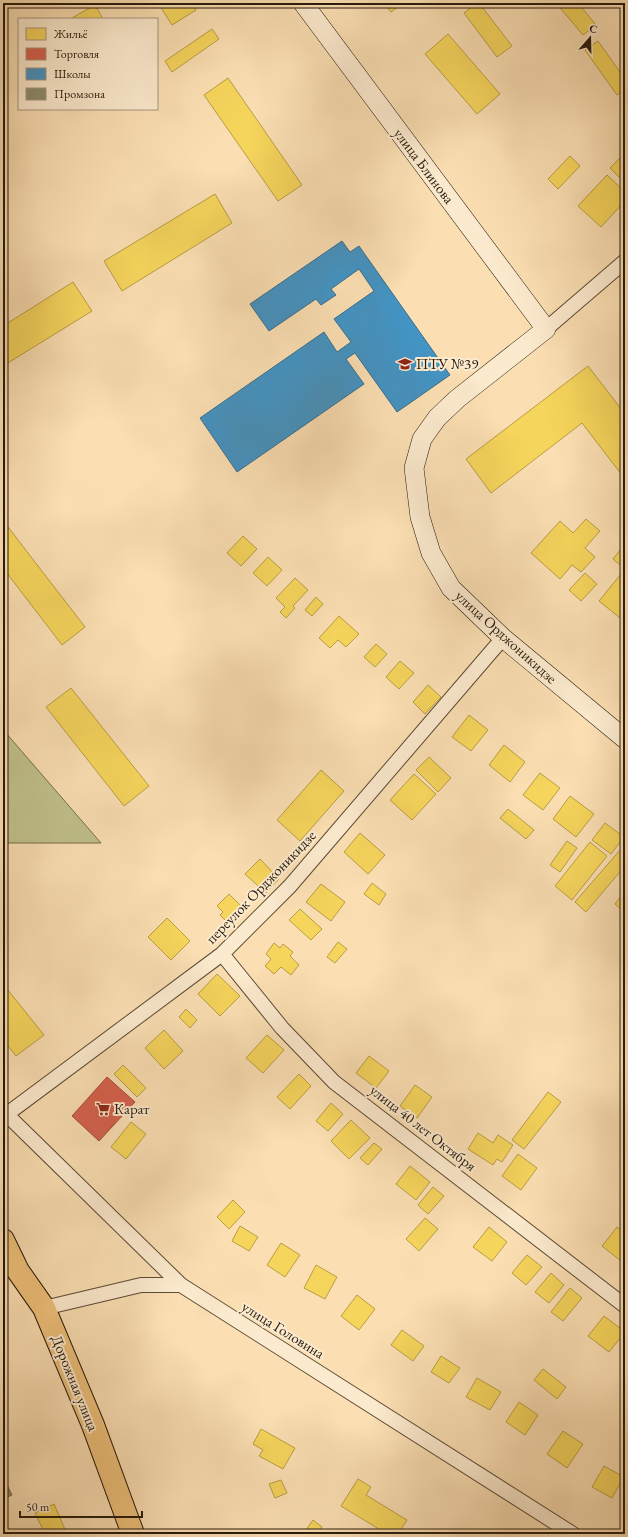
<svg xmlns="http://www.w3.org/2000/svg" width="628" height="1537" font-family="'EB Garamond',serif">
	<style>
		.green { fill: #c1c18b; stroke: #746d4a }
		.homes { fill: #f6d55c; stroke: #b89d43 }
		.shops { fill: #d6604d; stroke: #a14b39 }
		.schools { fill: #4393c3; stroke: #3a6e8c }
		.industry { fill: #8c8c6e; stroke: #6d6a50 }
		.lines { fill: none; stroke-linecap: round; stroke-linejoin: round }
		.minor-casing { stroke: #5b4a34; stroke-width: 16 }
		.secondary-casing { stroke: #26190a; stroke-width: 20 }
		.primary-casing { stroke: #26190a; stroke-width: 24 }
		.minor { stroke: #fceace; stroke-width: 14 }
		.secondary { stroke: #fceace; stroke-width: 19 }
		.primary { stroke: #eec07a; stroke-width: 22 }
		.labels { text-anchor: middle; stroke-width: 4; stroke-linejoin: round; paint-order: stroke }
		.street-label { font-size: 15px; fill: #26190a; stroke: #fceace }
		.poi-label { font-size: 15px; fill: #26190a; stroke: #fceace; text-anchor: start }
	</style>
	<rect width="100%" height="100%" fill="#fbdfb3"/>
	<filter id="stains"><feTurbulence type="fractalNoise" baseFrequency=".005" numOctaves="4"/><feColorMatrix values="0 0 0 0 .2 0 0 0 0 .09 0 0 0 0 .02 0 0 0 .5 -.17"/></filter>
	<radialGradient id="worn" r=".72"><stop offset=".6" stop-color="#630" stop-opacity="0"/><stop offset="1" stop-color="#630" stop-opacity=".3"/></radialGradient>
	<path class="green" d="M5,732L101,843H3V734Z"/>
	<path class="homes" d="M158,3H192L196,10L172,25Z
		M383,3H403L391,12Z
		M477,3H479L512,46L497,57L464,13Z
		M556,3H578L596,25L583,35Z
		M95,5L103,19H70Z
		M212,29L219,39L172,72L165,61Z
		M448,34L500,94L477,114L425,54Z
		M598,41L625,79V89L617,95L585,50Z
		M228,78L302,185L278,201L204,95Z
		M625,153V173L620,178L610,168Z
		M570,156L580,166L558,189L548,179Z
		M607,175L625,192V201L601,227L578,206Z
		M215,194L232,223L122,291L104,261Z
		M73,282L92,311L3,366V326Z
		M588,366L625,414V479L582,423L491,493L466,459Z
		M586,519L600,531L585,548L595,557L581,572L572,565L560,579L531,553L560,521L573,533Z
		M8,527L85,627L62,645L3,568V531Z
		M243,536L257,549L241,566L227,553Z
		M625,544V622L599,601L625,569L613,559Z
		M268,557L282,570L267,586L253,573Z
		M585,573L597,584L581,601L569,590Z
		M295,578L308,590L293,606L295,608L286,618L280,612L285,607L276,598Z
		M316,597L323,604L312,616L305,610Z
		M339,616L359,634L346,647L338,640L330,648L319,638Z
		M376,644L387,654L375,667L364,657Z
		M400,661L414,673L399,689L386,677Z
		M428,685L441,697L425,714L413,702Z
		M71,688L149,786L124,806L46,707Z
		M469,715L488,730L471,751L452,737Z
		M504,745L525,762L510,782L489,765Z
		M429,757L451,778L438,792L416,770Z
		M321,770L344,791L300,841L277,820Z
		M540,773L560,788L543,810L523,795Z
		M414,774L436,794L412,820L390,800Z
		M570,796L594,814L576,837L553,819Z
		M508,809L534,830L526,839L500,818Z
		M605,823L624,837L611,854L592,840Z
		M360,833L385,855L368,874L344,852Z
		M567,841L577,848L560,872L550,865Z
		M590,842L607,856L572,900L555,886Z
		M621,849L625,853V866L586,912L575,902Z
		M260,859L279,879L266,893L245,874Z
		M372,883L386,894L379,905L364,894Z
		M321,884L345,902L331,921L306,902Z
		M625,891V913L615,904Z
		M229,894L246,911L231,926L220,915L223,912L217,906Z
		M300,909L322,929L311,940L289,920Z
		M167,918L190,941L171,960L148,937Z
		M625,936V946L621,942Z
		M338,942L347,949L335,963L327,957Z
		M274,943L280,948L283,944L293,952L290,956L299,965L291,975L281,967L274,974L265,966L271,959L266,954Z
		M217,974L240,996L220,1016L198,994Z
		M3,984L44,1035L16,1056L3,1040Z
		M186,1009L197,1020L190,1028L179,1017Z
		M164,1030L183,1051L164,1069L145,1048Z
		M267,1035L284,1050L263,1073L246,1058Z
		M369,1056L389,1071L376,1088L356,1073Z
		M123,1065L146,1088L137,1097L114,1074Z
		M299,1074L311,1086L290,1109L277,1097Z
		M415,1085L432,1097L417,1118L400,1106Z
		M548,1092L561,1102L524,1149L512,1140Z
		M331,1103L343,1114L328,1131L316,1121Z
		M351,1120L370,1138L349,1159L331,1141Z
		M131,1122L146,1134L126,1159L111,1147Z
		M478,1133L493,1143L498,1135L513,1145L502,1162L497,1159L493,1165L468,1149Z
		M374,1143L382,1149L368,1165L360,1158Z
		M518,1154L537,1168L521,1190L502,1176Z
		M410,1166L430,1182L416,1200L396,1184Z
		M433,1187L444,1196L428,1214L418,1205Z
		M233,1200L245,1212L229,1229L217,1217Z
		M425,1218L438,1229L419,1251L406,1239Z
		M240,1226L258,1237L249,1251L232,1241Z
		M489,1227L507,1242L492,1261L473,1247Z
		M617,1227L625,1233V1256L621,1261L602,1246Z
		M281,1243L300,1255L285,1277L267,1265Z
		M527,1255L542,1267L526,1285L512,1273Z
		M316,1265L337,1277L325,1299L304,1288Z
		M551,1273L564,1285L549,1303L535,1292Z
		M570,1288L582,1298L563,1321L551,1312Z
		M357,1295L375,1309L359,1330L341,1316Z
		M604,1316L625,1332L609,1352L588,1336Z
		M402,1330L424,1346L413,1361L391,1345Z
		M441,1356L460,1368L449,1383L431,1372Z
		M543,1369L566,1387L557,1399L534,1380Z
		M477,1378L501,1392L490,1410L466,1397Z
		M519,1402L538,1415L525,1435L506,1422Z
		M261,1429L295,1448L283,1469L259,1456L263,1450L253,1444Z
		M563,1431L583,1444L567,1468L547,1454Z
		M604,1466L624,1477L612,1498L592,1487Z
		M358,1479L371,1487L366,1495L407,1520L398,1534H387L341,1506Z
		M281,1480L287,1493L275,1498L269,1484Z
		M54,1504L67,1534H45L35,1513Z
		M313,1520L322,1527L317,1534H303Z"/>
	<path class="shops" d="M107,1077L135,1102L99,1141L72,1116Z"/>
	<path class="schools" d="M342,241L350,252L359,246L450,375L397,412L355,353L346,359L364,384L237,472L200,418L324,332L337,352L351,342L334,319L374,291L359,269L331,289L336,295L321,305L316,299L269,331L250,304Z"/>
	<path class="industry" d="M3,1477L12,1495L3,1499Z"/>
	<g class="lines">
		<defs>
			<path id="minor" d="M546,329L625,261
				M222,954L282,1028L334,1082L625,1306
				M3,1111L181,1285L573,1534
				M3,1117L222,954L290,886L503,638
				M44,1308L141,1285H181"/>
			<path id="secondary" d="M303,3L546,329L457,399L437,418L422,439L414,468L420,517L431,553L451,588L503,638L625,739"/>
			<path id="primary" d="M3,1240L18,1271L44,1308L93,1425L133,1534"/>
		</defs>
		<use href="#minor" class="minor-casing"/>
		<use href="#secondary" class="secondary-casing"/>
		<use href="#primary" class="primary-casing"/>
		<use href="#minor" class="minor"/>
		<use href="#secondary" class="secondary"/>
		<use href="#primary" class="primary"/>
	</g>
	<defs>
		<symbol id="university-bare" viewBox="-9 -9 18 18"><path d="M0-5L7-2L0 1L-7-2ZM-4 1L0 2.5L4 1V4Q0 6-4 4Z" fill="#8f2418" stroke="#fceace" stroke-width="2.5" paint-order="stroke"/></symbol>
		<symbol id="supermarket-bare" viewBox="-9 -9 18 18"><path d="M-6-5.5h2.5l.6 2H6L4.5 2H-2.5L-4.4-4H-6ZM-1.5 3.2a1.3 1.3 0 1 0 .1 0ZM3 3.2a1.3 1.3 0 1 0 .1 0Z" fill="#8f2418" stroke="#fceace" stroke-width="2.5" paint-order="stroke"/></symbol>
	</defs>
	<g fill-rule="evenodd">
		<use href="#university-bare" x="395" y="354" width="20" height="20"/>
		<use href="#supermarket-bare" x="93" y="1099" width="20" height="20"/>
	</g>
	<g class="labels">
		<g class="street-label">
			<text transform="translate(424 166) rotate(53)" y="5">улица Блинова</text>
			<text transform="translate(506 637) rotate(42)" y="5">улица Орджоникидзе</text>
			<text transform="translate(261 887) rotate(-46)" y="5">переулок Орджоникидзе</text>
			<text transform="translate(423 1128) rotate(38)" y="5">улица 40 лет Октября</text>
			<text transform="translate(283 1330) rotate(32)" y="5">улица Головина</text>
			<text transform="translate(75 1383) rotate(68)" y="5">Дорожная улица</text>
		</g>
		<g class="poi-label">
			<text x="416" y="369">ПТУ №39</text>
			<text x="114" y="1114">Карат</text>
		</g>
	</g>
	<rect width="628" height="1537" fill="none" stroke="#fbdfb3" stroke-width="16"/>
	<rect x="4" y="4" width="620" height="1529" fill="none" stroke="#26190a" stroke-width="2"/>
	<rect x="8" y="8" width="612" height="1521" fill="none" stroke="#26190a"/>
	<rect x="18" y="18" width="140" height="92" fill="#fceace" stroke="#a69680"/>
	<rect x="26" y="28" width="20" height="12" fill="#f6d55c" stroke="#a69680"/>
	<text x="54" y="38" font-size="12" fill="#26190a">Жильё</text>
	<rect x="26" y="48" width="20" height="12" fill="#d6604d" stroke="#a69680"/>
	<text x="54" y="58" font-size="12" fill="#26190a">Торговля</text>
	<rect x="26" y="68" width="20" height="12" fill="#4393c3" stroke="#a69680"/>
	<text x="54" y="78" font-size="12" fill="#26190a">Школы</text>
	<rect x="26" y="88" width="20" height="12" fill="#8c8c6e" stroke="#a69680"/>
	<text x="54" y="98" font-size="12" fill="#26190a">Промзона</text>
	<g transform="translate(590 38) rotate(20)" stroke="#fceace" stroke-width="3" paint-order="stroke">
	<path d="M0-3L7 15L0 10L-7 15Z" fill="#26190a"/>
	<text y="-6" font-size="11" font-weight="bold" text-anchor="middle" fill="#26190a">С</text>
	</g>
	<path d="M20 1511v6h122v-6" fill="none" stroke="#26190a" stroke-width="2"/>
	<text x="26" y="1511" font-size="12" fill="#26190a" stroke="#fceace" stroke-width="3" paint-order="stroke">50 m</text>
	<rect width="100%" height="100%" filter="url(#stains)"/>
	<rect width="100%" height="100%" fill="url(#worn)"/>
</svg>
